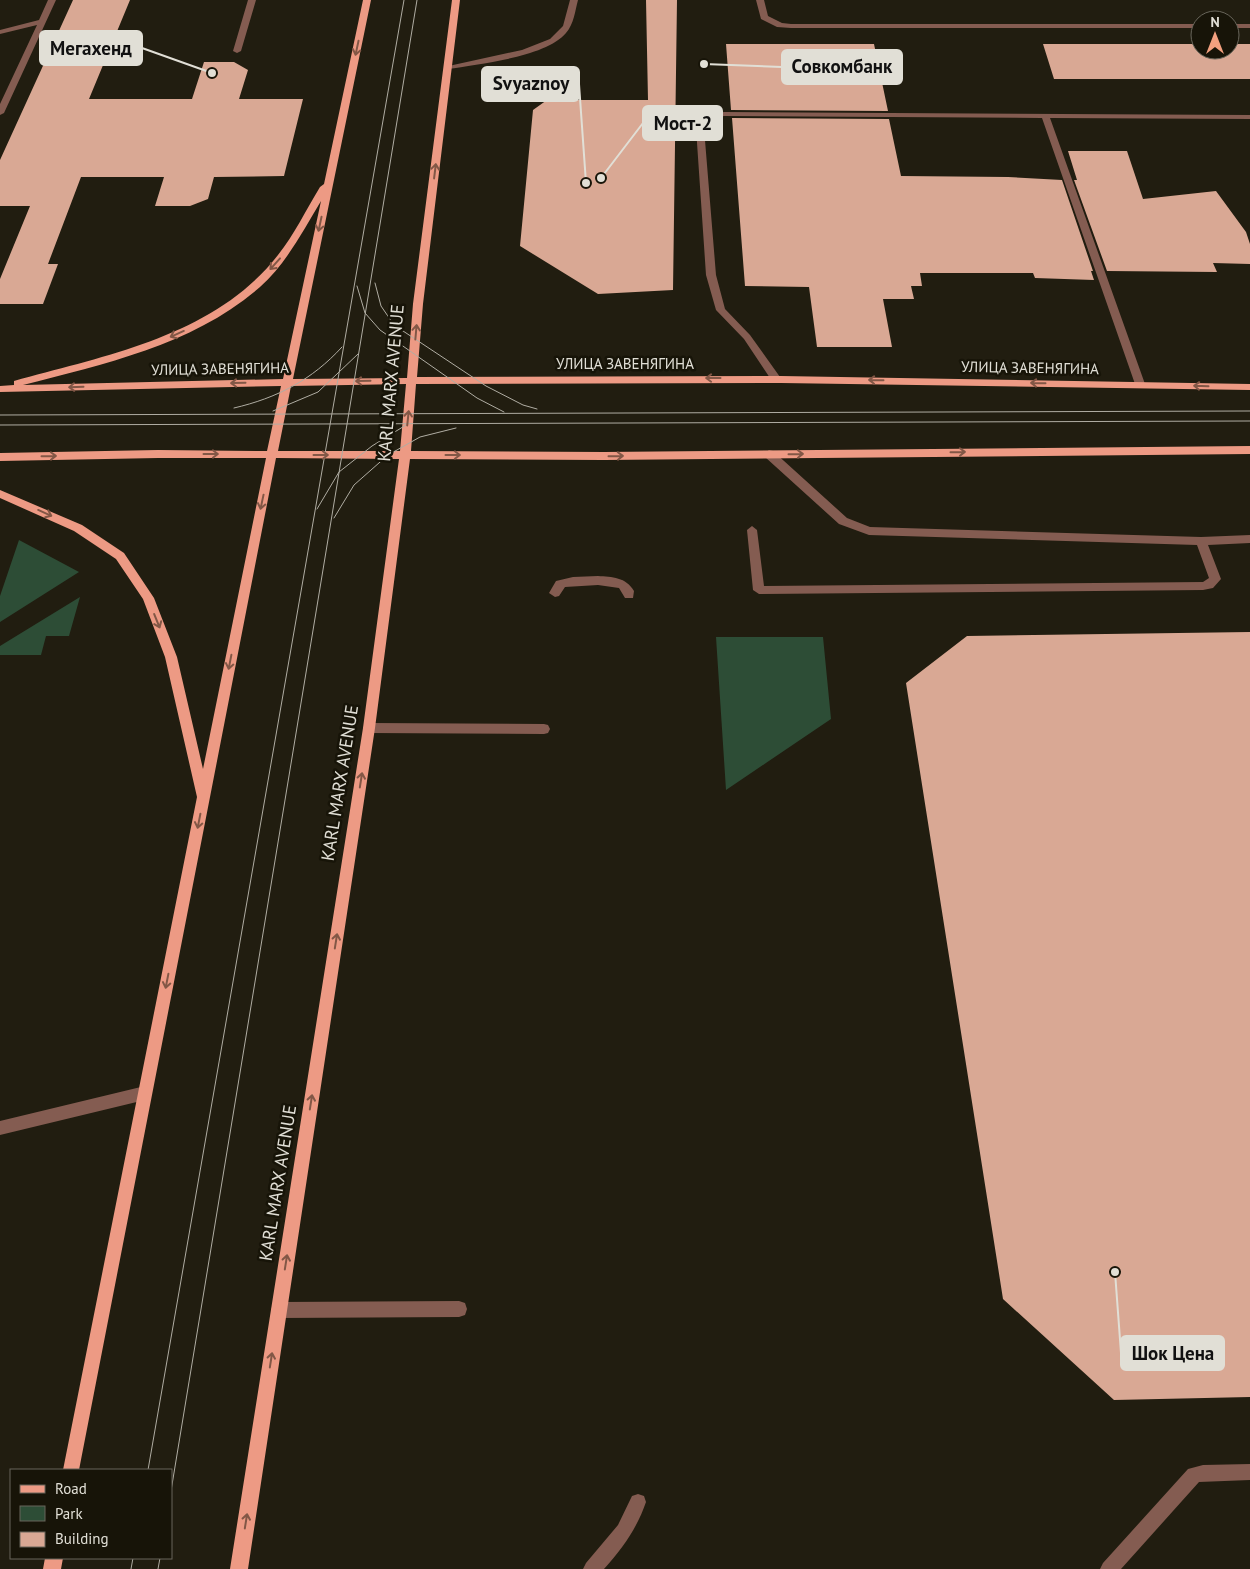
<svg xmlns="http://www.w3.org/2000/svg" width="1250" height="1569" font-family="'PT Sans',sans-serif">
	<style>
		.green { fill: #2d4d36 }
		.building { fill: #d9a894 }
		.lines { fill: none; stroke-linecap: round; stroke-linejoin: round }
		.minor { fill: #845c51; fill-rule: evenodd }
		.major { fill: #ed9a84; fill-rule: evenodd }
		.tram { stroke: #b0ada3; stroke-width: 1 }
		.oneway { stroke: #825746 }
		.labels { text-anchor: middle; stroke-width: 5; stroke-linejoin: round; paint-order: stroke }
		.far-street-label { font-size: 15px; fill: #e1dfd6; stroke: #171408 }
		.street-label { font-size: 18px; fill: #e1dfd6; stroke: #171408 }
		.leader { fill: none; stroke: #e1dfd6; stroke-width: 2 }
		.callout-dot { fill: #e1dfd6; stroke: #171408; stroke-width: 2 }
		.callout { fill: #e1dfd6; stroke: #e1dfd6; stroke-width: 2 }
		.callout-label { font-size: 19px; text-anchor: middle; font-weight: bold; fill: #111 }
	</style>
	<rect width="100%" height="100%" fill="#211d10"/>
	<path class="green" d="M19,540L79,572L0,622V596Z
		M80,597L69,636H46L41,655H0V646Z
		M716,637H823L831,719L726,790Z"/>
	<path class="building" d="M73,0H130L89,99H192L204,62H234L248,70L239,99H303L284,176L214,177L208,199L190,206H155L164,177H81L48,264H58L43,304H0V279L30,206H0V160Z
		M646,0H677L673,290L598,294L520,246L533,110L547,100H648Z
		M726,44H874L888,111L731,110Z
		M1043,44H1200V50H1230V44H1250V79H1054Z
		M732,118L889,119L901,176L1008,177L1062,180L1093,271H1091L1094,280L1035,278L1033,273H920L922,286H911L914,299H883L892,347H817L809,287L745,286Z
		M1068,151H1127L1143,199L1216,191L1246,232L1250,244V264L1213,263L1217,272L1107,271L1074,180H1077Z
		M1250,632V1397L1114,1400L1003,1299L906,683L967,636Z"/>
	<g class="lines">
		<path class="minor" d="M48,0H56L4,113L0,115V104L37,25L0,34V30L39,20Z
			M248,0H256L241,51L237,53L233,51Z
			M570,0H578C575,11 574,24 566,33C546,57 479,64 448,69L444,67L522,50L550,39L563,26Z
			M756,0H764L768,16L782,23L791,24H1200V28H791L777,27L761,19Z
			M1230,24H1250V28H1230Z
			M724,112L1250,115V119L1050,118L1145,384L1140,387L1135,384L1042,118L724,116L711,119L704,128L716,275L725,309L750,335L780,377V381H772L744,339L716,310L706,275L696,128L705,115Z
			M769,450L773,451L847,518L870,527L1201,537L1250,535V543L1208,545L1221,579L1213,588L1203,590L759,594L753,590L747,530L752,526L757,530L764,586L1203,582L1209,578L1197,545L869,535L839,524L765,457L764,454Z
			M598,576C612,577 626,577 634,591L633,598H625L619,588L598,585L565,587L559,596L555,597L549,593L556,581L573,577Z
			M369,723L544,724L548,725L550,729L548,733L544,734L369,733L365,732L363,728L365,724Z
			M145,1086L150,1088L152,1093L150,1098L145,1100L0,1135V1121Z
			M459,1301L465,1303L467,1309L465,1315L459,1317L279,1318L273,1316L271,1310L273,1304L279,1302Z
			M1250,1464V1480L1199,1482L1121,1569H1100L1103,1563L1188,1469L1203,1465Z
			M638,1494L644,1496L646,1502C637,1528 623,1548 604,1569H583L586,1563L618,1525L632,1496Z"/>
		<path class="major" d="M363,0H371L293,379L407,378L413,304L452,0H460L423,304L417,377L781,376L1250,384V390L781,383L416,384L411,451L604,452L1250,446V454L604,460L410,459L375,728L248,1569H230L363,728L399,459L276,458L79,1470H63L197,797L165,657L143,599L116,559L74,531L0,498V490L82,525L124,553L154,598L177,657L203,769L266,458H158L0,461V453L158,450L267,451L281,386L0,392V386L14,385V381C107,355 215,336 278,255C294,235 306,210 320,187L324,184ZM321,201L283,379L23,385C105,364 195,344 260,287C286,264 303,231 321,201ZM406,384L400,451H278L291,386Z
			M45,1558H63L61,1569H43Z"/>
		<path class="tram" d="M375,283L381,306L394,325L486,386L523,405L537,409
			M357,286L365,313L380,330L477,398L504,412
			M234,408C277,398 312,380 342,347
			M273,411L318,392L358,354
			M0,415L1250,411
			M0,425L1250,421
			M317,509L339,472L372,446L406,425
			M334,518L354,485L388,455L420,437L456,428
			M148,1470L404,0
			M171,1491L417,0
			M131,1569L133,1558
			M158,1569L160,1558"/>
	</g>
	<defs><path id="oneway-shaft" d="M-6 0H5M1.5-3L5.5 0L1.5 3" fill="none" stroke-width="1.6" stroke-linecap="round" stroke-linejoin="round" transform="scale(1.25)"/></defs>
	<g class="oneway">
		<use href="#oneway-shaft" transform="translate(357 48) rotate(102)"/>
		<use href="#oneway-shaft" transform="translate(435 171) rotate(-83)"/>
		<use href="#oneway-shaft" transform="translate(320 224) rotate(102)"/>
		<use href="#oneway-shaft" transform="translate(275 264) rotate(132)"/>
		<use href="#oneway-shaft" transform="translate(416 332) rotate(-85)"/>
		<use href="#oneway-shaft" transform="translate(177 334) rotate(156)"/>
		<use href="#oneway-shaft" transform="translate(713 378) rotate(-180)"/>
		<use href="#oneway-shaft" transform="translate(876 380) rotate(-179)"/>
		<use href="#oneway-shaft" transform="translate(363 381) rotate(179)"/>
		<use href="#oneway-shaft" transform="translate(238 383) rotate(179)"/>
		<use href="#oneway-shaft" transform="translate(1038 383) rotate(-179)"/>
		<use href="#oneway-shaft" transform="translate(1201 386) rotate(-178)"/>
		<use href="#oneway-shaft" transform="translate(76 387) rotate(178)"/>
		<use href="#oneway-shaft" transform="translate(408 418) rotate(-84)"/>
		<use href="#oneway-shaft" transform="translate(958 452) rotate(-1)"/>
		<use href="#oneway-shaft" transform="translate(211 454)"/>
		<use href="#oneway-shaft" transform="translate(796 454) rotate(-1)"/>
		<use href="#oneway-shaft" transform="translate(321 455)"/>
		<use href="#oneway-shaft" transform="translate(453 455)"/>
		<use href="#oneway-shaft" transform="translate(49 456) rotate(-1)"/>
		<use href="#oneway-shaft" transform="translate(616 456) rotate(-1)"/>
		<use href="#oneway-shaft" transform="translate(262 502) rotate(102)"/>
		<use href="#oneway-shaft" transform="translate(45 513) rotate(24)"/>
		<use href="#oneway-shaft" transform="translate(157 621) rotate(68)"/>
		<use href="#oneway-shaft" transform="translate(230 662) rotate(101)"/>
		<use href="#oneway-shaft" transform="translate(361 780) rotate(-81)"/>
		<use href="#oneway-shaft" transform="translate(199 821) rotate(101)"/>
		<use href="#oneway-shaft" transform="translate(336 941) rotate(-81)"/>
		<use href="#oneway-shaft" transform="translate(167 981) rotate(101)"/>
		<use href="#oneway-shaft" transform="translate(311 1102) rotate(-81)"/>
		<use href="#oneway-shaft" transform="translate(286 1262) rotate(-81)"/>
		<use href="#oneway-shaft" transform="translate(271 1360) rotate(-81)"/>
		<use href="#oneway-shaft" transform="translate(246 1521) rotate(-81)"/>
	</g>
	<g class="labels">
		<g class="far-street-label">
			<text x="625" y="369">УЛИЦА ЗАВЕНЯГИНА</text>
			<text transform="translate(1030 368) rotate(1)" y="5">УЛИЦА ЗАВЕНЯГИНА</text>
			<text transform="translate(220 369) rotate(-1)" y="5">УЛИЦА ЗАВЕНЯГИНА</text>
		</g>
		<g class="street-label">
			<text transform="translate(391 383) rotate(-85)" y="6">KARL MARX AVENUE</text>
			<text transform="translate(340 783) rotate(-81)" y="6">KARL MARX AVENUE</text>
			<text transform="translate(278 1183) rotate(-81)" y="6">KARL MARX AVENUE</text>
		</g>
	</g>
	<path class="leader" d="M212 73L142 48M704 64L782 67M586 183L579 84M601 178L643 123M1115 1272L1121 1353"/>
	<g class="callout-dot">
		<circle cx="212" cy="73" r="5"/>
		<circle cx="704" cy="64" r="5"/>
		<circle cx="586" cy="183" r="5"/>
		<circle cx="601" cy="178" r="5"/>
		<circle cx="1115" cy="1272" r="5"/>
	</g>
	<g class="callout">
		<rect x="40" y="31" width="102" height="34" rx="5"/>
		<rect x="782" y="50" width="120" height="34" rx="5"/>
		<rect x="482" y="67" width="97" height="34" rx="5"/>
		<rect x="643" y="106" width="79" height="34" rx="5"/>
		<rect x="1121" y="1336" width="103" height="34" rx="5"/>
	</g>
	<g class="callout-label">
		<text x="91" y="55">Мегахенд</text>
		<text x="842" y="73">Совкомбанк</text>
		<text x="531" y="90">Svyaznoy</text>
		<text x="683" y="130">Мост-2</text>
		<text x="1173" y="1360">Шок Цена</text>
	</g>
	<rect x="10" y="1469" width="162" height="90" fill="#171408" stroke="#68655a"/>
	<rect x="20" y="1485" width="25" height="8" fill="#ed9a84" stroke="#68655a"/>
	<text x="55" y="1494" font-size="15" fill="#e1dfd6">Road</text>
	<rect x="20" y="1506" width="25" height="15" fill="#2d4d36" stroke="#68655a"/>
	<text x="55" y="1519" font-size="15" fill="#e1dfd6">Park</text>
	<rect x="20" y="1532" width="25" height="15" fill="#d9a894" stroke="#68655a"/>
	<text x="55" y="1544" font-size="15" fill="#e1dfd6">Building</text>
	<g transform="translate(1215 35)"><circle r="24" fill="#171408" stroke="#68655a"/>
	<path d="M0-4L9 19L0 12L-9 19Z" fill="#f2a07f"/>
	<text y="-8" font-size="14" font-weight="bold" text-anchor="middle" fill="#e1dfd6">N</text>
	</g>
</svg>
